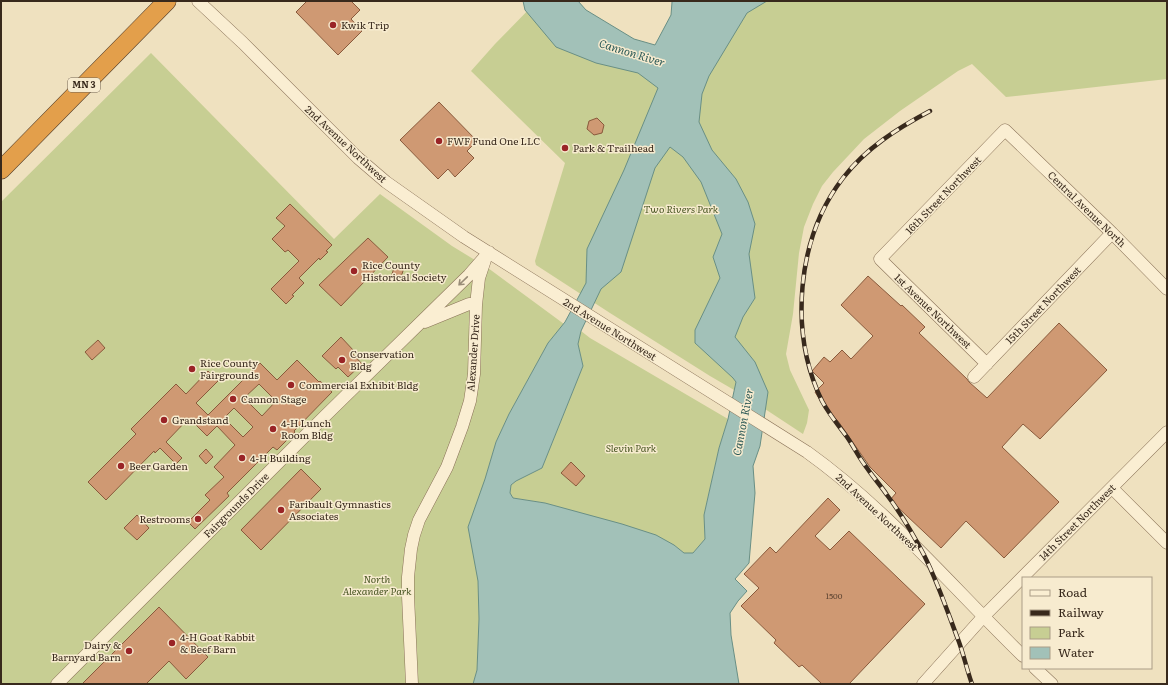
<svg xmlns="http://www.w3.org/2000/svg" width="1168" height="685" font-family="Literata,serif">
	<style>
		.green { fill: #c7ce93 }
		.water { fill: #a2c1b8; stroke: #698f85; fill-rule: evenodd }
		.building { fill: #cf9973; stroke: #895a3c; fill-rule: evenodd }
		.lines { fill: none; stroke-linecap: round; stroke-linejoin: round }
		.minor-casing { stroke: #897157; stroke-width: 13 }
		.highway-casing { stroke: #563f2b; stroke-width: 19 }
		.minor { stroke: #faeed2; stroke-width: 12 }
		.highway { stroke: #e39f4b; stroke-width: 18 }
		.rail-casing { stroke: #38291c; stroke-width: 4.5 }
		.rail { stroke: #f7ebcf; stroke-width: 3; stroke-dasharray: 9; stroke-linecap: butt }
		.oneway { stroke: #998c77 }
		.poi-dot { fill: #9a2426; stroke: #f7ebcf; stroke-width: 1.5 }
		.labels { text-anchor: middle; stroke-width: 3; stroke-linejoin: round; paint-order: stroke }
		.number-label { font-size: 8px; fill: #5e4532 }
		.shield { fill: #f7ebcf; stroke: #716352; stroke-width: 1 }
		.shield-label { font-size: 9px; font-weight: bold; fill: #38291c }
		.poi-label { font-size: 10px; fill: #38291c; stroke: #f7ebcf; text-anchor: start }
		.street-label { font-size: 10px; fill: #38291c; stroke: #f7ebcf }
		.park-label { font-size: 10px; font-style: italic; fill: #485522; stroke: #f7ebcf }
		.water-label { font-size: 11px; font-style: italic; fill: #2a5855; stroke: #f7ebcf }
	</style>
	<rect width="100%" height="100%" fill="#efe1bf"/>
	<path class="green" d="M537,1L671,65L711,1H1167V79L1006,97L972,64L958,71L900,111L864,139L833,172L822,186L813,204L804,227L799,253L793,314L786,354L790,370L809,410L807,423L803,434L753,401L710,376L610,313L536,265L535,261L565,163L471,71L495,44Z
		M151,53L334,239L380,194L452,246L488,268L564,324L548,343L509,414L496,442L485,479L478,581L479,619L477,670L473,684H1V202Z
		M581,331L590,338L728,419L719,448L704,515L705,539L693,553H684L674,545L545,503L513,498L510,493L511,485L516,481L542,468L583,366L578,344Z"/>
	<path class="water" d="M523,1H578L586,10L634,39L655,45L671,15L672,2L673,1H767L747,13L709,76L702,94L699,122L712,150L736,179L748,202L755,224L749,254L755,298L743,317L735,337L755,362L768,392L760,446L753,466L755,493L749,563L735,579L747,591L738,601L730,613L731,635L739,684H473L477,670L479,619L478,581L468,527L485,479L496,442L509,414L548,343L565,322L586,283L587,249L624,170L658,88L638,73L596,63L556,47L525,10ZM670,147L683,157L701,182L722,234L713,257L720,278L695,330V343L733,378L736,382L728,419L719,448L704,515L705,539L693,553H684L674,545L656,535L622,524L545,503L513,498L510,493L511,485L516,481L542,468L583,366L578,344L581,331L601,289L621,272L655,168Z"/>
	<path class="building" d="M307,1H351L360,10L351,19L362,31L338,55L296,12Z
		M439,102L477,141L467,151L474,158L455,177L448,169L438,179L400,140Z
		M597,118L604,125L602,133L594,135L587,129L589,121Z
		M290,204L332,245L326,251L328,252L320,260L319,258L299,278L304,283L292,295L294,296L286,304L271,289L299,261L288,250L285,252L272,239L285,226L276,218Z
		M368,238L388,257L341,306L319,285Z
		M395,265L404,268L400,280L391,277Z
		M868,276L901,306L902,305L925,327L919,333L967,379L969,382L987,398L1059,323L1107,370L1040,439L1023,424L1002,447L1059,502L1004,558L966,521L941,548L890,500L896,493L870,467L838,421L825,408L815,392L824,383L812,371L824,357L830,362L842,350L851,359L873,336L841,305Z
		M341,337L354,351L352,353L362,364L348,377L338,367L336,369L322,356Z
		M98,340L105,348L92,360L85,352Z
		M297,360L319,382L320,381L332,392L294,431L295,432L277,450L273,447L227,493L229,496L195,529L188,522L210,500L205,495L224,477L214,467L235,445L217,426L207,436L189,418L166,442L182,458L176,464L160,448L155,453L154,451L106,500L88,482L136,434L131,429L176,384L186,394L208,371L218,381L196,403L208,415L260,363L277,380ZM259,384L276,401L262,416L244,398ZM234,408L253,427L243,437L224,418Z
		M206,449L213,457L206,464L199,456Z
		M571,462L585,476L576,486L561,473Z
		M301,469L321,489L261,550L241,530Z
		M828,498L840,510L815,536L830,550L849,531L925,604L849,684H822L802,665L799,667L774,643L776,640L741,606L759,588L744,574L770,547L776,553Z
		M137,515L149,528L137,540L124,528Z
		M159,607L208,657L186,679L169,661L146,684H82Z"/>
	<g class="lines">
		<defs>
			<path id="minor" d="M198,1L243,43L358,158L386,182L464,237L807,452C888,510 952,587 1023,656
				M425,322L469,304L476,305
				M987,364L880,259L1005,130L1112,233L1167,289
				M974,377L1112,233
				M1112,488L1167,543
				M1035,668L1052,684
				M57,684L325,416L469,275L489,252
				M412,684L408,596V577L411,549L414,535L419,520L447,467L462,427L470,401L474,374L476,305L479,278L485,260
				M923,684L983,617L1167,432"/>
			<path id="highway" d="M1,170L167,1"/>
		</defs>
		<use href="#minor" class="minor-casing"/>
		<use href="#highway" class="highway-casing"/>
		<use href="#minor" class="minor"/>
		<use href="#highway" class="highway"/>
		<defs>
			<path id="rail" d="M930,111C898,128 866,148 843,178C796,239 789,333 822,401C829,414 838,425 847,437C854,447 859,458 867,468C873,477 881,486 887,495C900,512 914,536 924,555C938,583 948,613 959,642C964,656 967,670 972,684"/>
		</defs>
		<use href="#rail" class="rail-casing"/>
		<use href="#rail" class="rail"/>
	</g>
	<defs><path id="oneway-shaft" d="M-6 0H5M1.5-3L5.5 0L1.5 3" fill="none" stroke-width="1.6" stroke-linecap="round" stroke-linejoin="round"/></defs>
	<use class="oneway" href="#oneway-shaft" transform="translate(463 281) rotate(136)"/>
	<g class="poi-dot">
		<circle cx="333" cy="25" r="4"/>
		<circle cx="439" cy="141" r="4"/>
		<circle cx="565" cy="148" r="4"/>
		<circle cx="354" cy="271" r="4"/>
		<circle cx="342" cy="360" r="4"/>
		<circle cx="192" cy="369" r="4"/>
		<circle cx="291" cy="385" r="4"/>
		<circle cx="233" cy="399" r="4"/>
		<circle cx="164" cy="420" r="4"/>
		<circle cx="273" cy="429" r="4"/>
		<circle cx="242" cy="458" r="4"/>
		<circle cx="121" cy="466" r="4"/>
		<circle cx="281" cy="510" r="4"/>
		<circle cx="198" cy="519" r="4"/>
		<circle cx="172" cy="643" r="4"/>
		<circle cx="129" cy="651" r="4"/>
	</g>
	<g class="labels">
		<g class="number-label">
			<text x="834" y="599">1500</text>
		</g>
		<rect class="shield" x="68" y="78" width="32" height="14" rx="3"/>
		<g class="shield-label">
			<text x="84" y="88">MN 3</text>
		</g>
		<g class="poi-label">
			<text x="341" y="29">Kwik Trip</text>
			<text x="447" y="145">FWF Fund One LLC</text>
			<text x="573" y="152">Park &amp; Trailhead</text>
			<text x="362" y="269">Rice County<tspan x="362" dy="12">Historical Society</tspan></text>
			<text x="350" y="358">Conservation<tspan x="350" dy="12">Bldg</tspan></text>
			<text x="200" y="367">Rice County<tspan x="200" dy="12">Fairgrounds</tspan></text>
			<text x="299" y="389">Commercial Exhibit Bldg</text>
			<text x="241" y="403">Cannon Stage</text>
			<text x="172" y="424">Grandstand</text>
			<text x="281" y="427">4-H Lunch<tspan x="281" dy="12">Room Bldg</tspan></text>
			<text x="250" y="462">4-H Building</text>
			<text x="129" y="470">Beer Garden</text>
			<text x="289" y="508">Faribault Gymnastics<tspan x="289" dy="12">Associates</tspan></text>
			<text x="190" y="523" text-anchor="end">Restrooms</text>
			<text x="180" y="641">4-H Goat Rabbit<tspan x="180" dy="12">&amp; Beef Barn</tspan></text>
			<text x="121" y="649" text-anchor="end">Dairy &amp;<tspan x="121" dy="12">Barnyard Barn</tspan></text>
		</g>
		<g class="street-label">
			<text transform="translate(346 144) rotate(43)" y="4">2nd Avenue Northwest</text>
			<text transform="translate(943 195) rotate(-46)" y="4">16th Street Northwest</text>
			<text transform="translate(1087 209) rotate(44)" y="4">Central Avenue North</text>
			<text transform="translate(1043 305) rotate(-46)" y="4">15th Street Northwest</text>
			<text transform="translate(933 311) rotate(44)" y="4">1st Avenue Northwest</text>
			<text transform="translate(610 329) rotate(32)" y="4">2nd Avenue Northwest</text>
			<text transform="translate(473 353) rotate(-86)" y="4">Alexander Drive</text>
			<text transform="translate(236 505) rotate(-45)" y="4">Fairgrounds Drive</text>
			<text transform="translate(877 512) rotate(43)" y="4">2nd Avenue Northwest</text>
			<text transform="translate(1077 522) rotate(-45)" y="4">14th Street Northwest</text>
		</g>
		<g class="park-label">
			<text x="681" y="213">Two Rivers Park</text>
			<text x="631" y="452">Slevin Park</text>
			<text x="377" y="583">North<tspan x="377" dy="12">Alexander Park</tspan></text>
		</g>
		<g class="water-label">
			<text transform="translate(632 53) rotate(17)" y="4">Cannon River</text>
			<text transform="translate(743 422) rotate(-79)" y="4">Cannon River</text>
		</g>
	</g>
	<rect width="1168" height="685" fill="none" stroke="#38291c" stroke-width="4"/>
	<rect x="1022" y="577" width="130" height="92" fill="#f7ebcf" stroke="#ab9d87"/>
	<rect x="1030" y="590" width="20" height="6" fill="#faeed2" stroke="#ab9d87"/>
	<text x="1058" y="597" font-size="12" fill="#38291c">Road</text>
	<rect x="1030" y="610" width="20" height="6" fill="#38291c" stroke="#ab9d87"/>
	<text x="1058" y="617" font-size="12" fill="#38291c">Railway</text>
	<rect x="1030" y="627" width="20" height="12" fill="#c7ce93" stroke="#ab9d87"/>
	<text x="1058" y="637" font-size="12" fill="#38291c">Park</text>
	<rect x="1030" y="647" width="20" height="12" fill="#a2c1b8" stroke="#ab9d87"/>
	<text x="1058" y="657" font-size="12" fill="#38291c">Water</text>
</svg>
